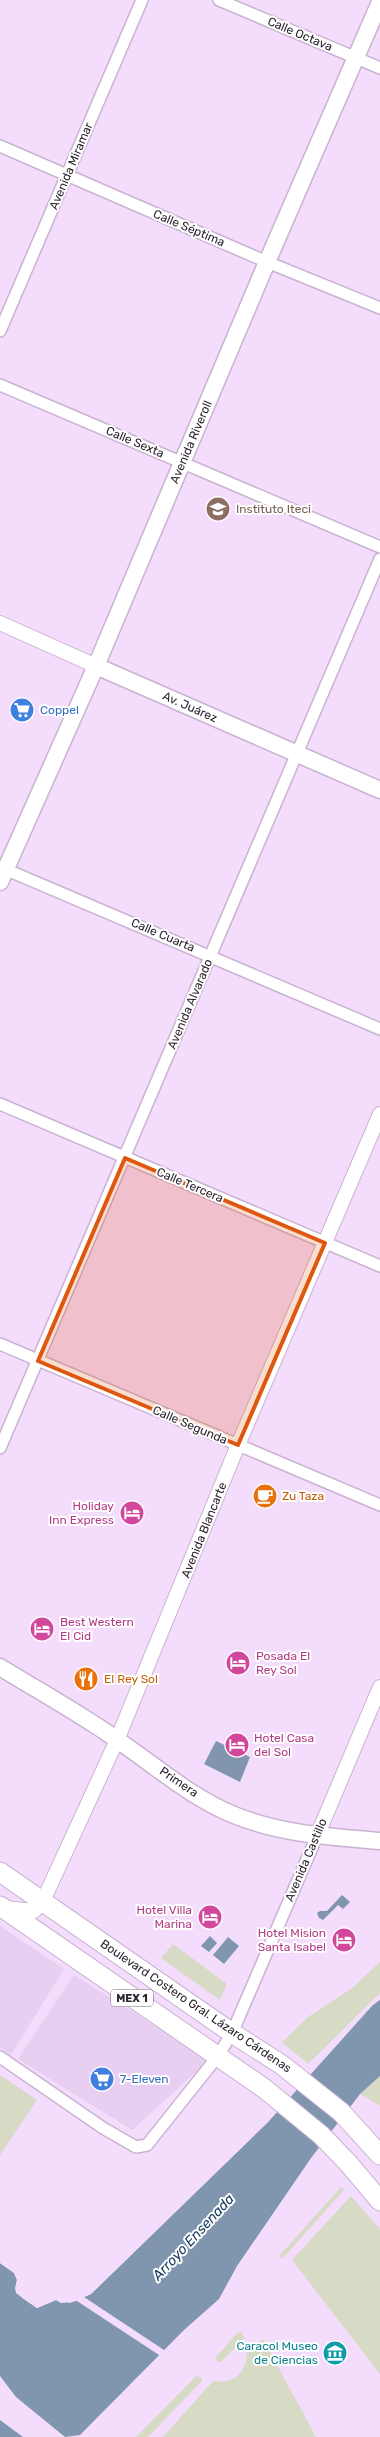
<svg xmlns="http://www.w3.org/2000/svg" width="380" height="2437" font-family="Rubik,sans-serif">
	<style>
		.built { fill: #e8cef1 }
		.green { fill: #d7dac4 }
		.water { fill: #7f96ae }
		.pier { fill: #f4ddfc }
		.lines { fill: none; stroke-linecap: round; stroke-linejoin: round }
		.minor-casing { stroke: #c9b3d0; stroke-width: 14 }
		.tertiary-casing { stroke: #c9b3d0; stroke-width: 16 }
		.secondary-casing { stroke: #c9b3d0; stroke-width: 19 }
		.trunk-casing { stroke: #c9b3d0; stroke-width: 21 }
		.minor { stroke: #fff; stroke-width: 11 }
		.tertiary { stroke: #fff; stroke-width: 14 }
		.secondary { stroke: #fff; stroke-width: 16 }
		.trunk { stroke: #fff; stroke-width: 19 }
		.marked { fill: #df560e; fill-opacity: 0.2; stroke: #df560e; stroke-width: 4; stroke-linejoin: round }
		.labels { text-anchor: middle; stroke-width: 4; stroke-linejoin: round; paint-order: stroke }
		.shield { fill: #fff; stroke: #6b666d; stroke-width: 1 }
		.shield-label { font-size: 11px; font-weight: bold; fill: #2c242f }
		.street-label { font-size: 12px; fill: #2c242f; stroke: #fff }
		.education-label { font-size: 12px; fill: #785e54; stroke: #fff; text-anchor: start }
		.shop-label { font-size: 12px; fill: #366cbe; stroke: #fff; text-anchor: start }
		.food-label { font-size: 12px; fill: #c56008; stroke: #fff; text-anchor: start }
		.hotel-label { font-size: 12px; fill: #b23c85; stroke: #fff; text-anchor: end }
		.culture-label { font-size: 12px; fill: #0d838f; stroke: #fff; text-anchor: end }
		.water-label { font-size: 14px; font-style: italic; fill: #103558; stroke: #fff }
	</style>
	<rect width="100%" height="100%" fill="#f4ddfc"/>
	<path class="built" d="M0,1926L64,1969L11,2055L0,2047Z
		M74,1975L209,2060L132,2130L18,2059Z"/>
	<path class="green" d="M173,1944L227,1984L220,2000L161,1958Z
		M380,1962V1993L308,2064L282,2042L308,2017L351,1989Z
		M0,2075L37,2100L0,2155Z
		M380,2076V2106L360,2094Z
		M341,2187L344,2190L282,2259L279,2256Z
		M351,2196L380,2229V2374L292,2260Z
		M241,2332L245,2338L221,2362H217L216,2357L237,2333Z
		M263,2339L316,2437H163L213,2381C234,2385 247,2372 247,2351Z
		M196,2376L201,2377L202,2381L148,2437H136Z"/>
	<path class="water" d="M216,1741L250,1757L240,1782L204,1764Z
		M342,1895L350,1902L343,1909L338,1905L323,1920L319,1918L317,1913L320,1911H327Z
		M210,1936L217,1943L209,1952L201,1946Z
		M228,1937L239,1946L224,1964L213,1955Z
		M380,2000V2076L360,2094L311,2158L237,2266L219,2299L184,2330L80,2435L65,2437L16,2397L0,2376V2263L14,2273L17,2280C12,2295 26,2300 37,2308L56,2300L70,2303L91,2294L268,2122L367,2009Z
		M0,2420L23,2437H0Z"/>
	<path class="pier" d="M380,1997L268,2122L91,2294L84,2297L167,2352L162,2357L77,2301L61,2303L56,2300L37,2308L16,2293L15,2288L17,2280L14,2273L0,2263V2261L15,2271L20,2280L18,2291L38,2306L56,2298L61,2300L76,2299L90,2292L266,2120L365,2008Z"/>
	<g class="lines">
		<defs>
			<path id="minor" d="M219,0L380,68
				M0,146L267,262L380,308
				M0,331L142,0
				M0,385L380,547
				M0,867L380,1029
				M0,1104L380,1266
				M0,1344L380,1505
				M0,1448L380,559
				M0,2057L103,2128L136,2147L147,2145L218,2056L232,2033L317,1836"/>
			<path id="tertiary" d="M0,623L96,666
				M317,1836L380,1687
				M5,1908L34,1911L43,1901L117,1740L238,1445L380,1114"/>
			<path id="secondary" d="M96,666L380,790
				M0,882L96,666L267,262L380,2
				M0,1667C39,1691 79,1713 116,1739C153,1764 193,1799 234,1815C281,1834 331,1837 380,1841"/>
			<path id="trunk" d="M0,1872L232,2033L282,2065L341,2112L380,2155
				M0,1906L265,2089L321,2135L349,2164L380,2201"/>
		</defs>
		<use href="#minor" class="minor-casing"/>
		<use href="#tertiary" class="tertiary-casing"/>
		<use href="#secondary" class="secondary-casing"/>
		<use href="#trunk" class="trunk-casing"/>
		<use href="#minor" class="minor"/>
		<use href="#tertiary" class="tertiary"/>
		<use href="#secondary" class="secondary"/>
		<use href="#trunk" class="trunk"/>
	</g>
	<path class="marked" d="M125,1158L325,1243L238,1445L38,1361Z"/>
	<defs>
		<symbol id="university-disc" viewBox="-11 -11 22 22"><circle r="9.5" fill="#8d6e63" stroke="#fff"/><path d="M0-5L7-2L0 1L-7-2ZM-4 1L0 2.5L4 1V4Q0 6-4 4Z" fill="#fff"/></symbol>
		<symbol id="supermarket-disc" viewBox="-11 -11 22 22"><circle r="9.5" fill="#3f7fe0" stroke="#fff"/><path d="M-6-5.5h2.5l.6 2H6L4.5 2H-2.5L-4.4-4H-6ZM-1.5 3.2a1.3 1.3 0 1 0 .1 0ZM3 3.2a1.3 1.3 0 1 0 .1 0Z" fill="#fff"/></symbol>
		<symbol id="cafe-disc" viewBox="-11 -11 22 22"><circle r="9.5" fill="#e8710a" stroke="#fff"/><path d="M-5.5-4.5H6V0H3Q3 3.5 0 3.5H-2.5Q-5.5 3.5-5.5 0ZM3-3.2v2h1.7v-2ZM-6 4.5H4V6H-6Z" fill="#fff"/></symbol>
		<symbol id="hotel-disc" viewBox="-11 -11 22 22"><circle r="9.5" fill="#d1479c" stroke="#fff"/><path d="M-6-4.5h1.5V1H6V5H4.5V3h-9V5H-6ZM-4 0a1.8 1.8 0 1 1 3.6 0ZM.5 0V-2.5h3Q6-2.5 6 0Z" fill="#fff"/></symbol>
		<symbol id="restaurant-disc" viewBox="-11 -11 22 22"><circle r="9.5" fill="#e8710a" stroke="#fff"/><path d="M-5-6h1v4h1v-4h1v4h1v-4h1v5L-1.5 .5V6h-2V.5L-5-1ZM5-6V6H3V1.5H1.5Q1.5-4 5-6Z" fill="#fff"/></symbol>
		<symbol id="museum-disc" viewBox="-11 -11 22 22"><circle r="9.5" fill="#0f9aa8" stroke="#fff"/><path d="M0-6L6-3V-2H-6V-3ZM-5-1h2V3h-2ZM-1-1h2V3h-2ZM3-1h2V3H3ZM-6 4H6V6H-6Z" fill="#fff"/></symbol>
	</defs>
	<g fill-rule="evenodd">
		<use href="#university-disc" x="204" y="495" width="28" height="28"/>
		<use href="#supermarket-disc" x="8" y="696" width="28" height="28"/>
		<use href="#cafe-disc" x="251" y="1482" width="28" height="28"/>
		<use href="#hotel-disc" x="118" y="1499" width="28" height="28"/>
		<use href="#hotel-disc" x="28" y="1615" width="28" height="28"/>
		<use href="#hotel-disc" x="224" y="1649" width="28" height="28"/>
		<use href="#restaurant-disc" x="72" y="1665" width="28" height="28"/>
		<use href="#hotel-disc" x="223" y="1731" width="28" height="28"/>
		<use href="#hotel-disc" x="196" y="1903" width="28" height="28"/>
		<use href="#hotel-disc" x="330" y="1926" width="28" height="28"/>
		<use href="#supermarket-disc" x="88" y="2065" width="28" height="28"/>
		<use href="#museum-disc" x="321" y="2339" width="28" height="28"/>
	</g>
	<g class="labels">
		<rect class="shield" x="111" y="1989.5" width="42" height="17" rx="4"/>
		<g class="shield-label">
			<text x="132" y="2002">MEX 1</text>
		</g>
		<g class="street-label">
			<text transform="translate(300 34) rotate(23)" y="4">Calle Octava</text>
			<text transform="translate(71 166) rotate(-67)" y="4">Avenida Miramar</text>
			<text transform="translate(189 228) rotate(23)" y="4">Calle Séptima</text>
			<text transform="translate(135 442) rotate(23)" y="4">Calle Sexta</text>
			<text transform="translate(191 442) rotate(-67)" y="4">Avenida Riveroll</text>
			<text transform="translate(190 707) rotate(24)" y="4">Av. Juárez</text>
			<text transform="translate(163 935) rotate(23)" y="4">Calle Cuarta</text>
			<text transform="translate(190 1004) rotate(-67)" y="4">Avenida Alvarado</text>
			<text transform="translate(190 1185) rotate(23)" y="4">Calle Tercera</text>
			<text transform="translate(190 1425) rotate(23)" y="4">Calle Segunda</text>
			<text transform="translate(204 1530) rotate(-68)" y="4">Avenida Blancarte</text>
			<text transform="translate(179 1782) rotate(34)" y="4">Primera</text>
			<text transform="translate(306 1860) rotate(-67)" y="4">Avenida Castillo</text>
			<text transform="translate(196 2006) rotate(34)" y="4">Boulevard Costero Gral. Lázaro Cárdenas</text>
		</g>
		<g class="education-label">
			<text x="236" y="513">Instituto Iteci</text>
		</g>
		<g class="shop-label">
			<text x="40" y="714">Coppel</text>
			<text x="120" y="2083">7-Eleven</text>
		</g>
		<g class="food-label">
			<text x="282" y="1500">Zu Taza</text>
			<text x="104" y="1683">El Rey Sol</text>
		</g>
		<g class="hotel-label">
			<text x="114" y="1510">Holiday<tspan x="114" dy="14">Inn Express</tspan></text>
			<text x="60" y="1626" text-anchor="start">Best Western<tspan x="60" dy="14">El Cid</tspan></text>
			<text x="256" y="1660" text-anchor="start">Posada El<tspan x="256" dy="14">Rey Sol</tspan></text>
			<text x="254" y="1742" text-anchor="start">Hotel Casa<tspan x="254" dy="14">del Sol</tspan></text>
			<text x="192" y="1914">Hotel Villa<tspan x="192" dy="14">Marina</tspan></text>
			<text x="326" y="1937">Hotel Mision<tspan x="326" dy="14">Santa Isabel</tspan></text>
		</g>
		<g class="culture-label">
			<text x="318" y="2350">Caracol Museo<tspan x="318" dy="14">de Ciencias</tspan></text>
		</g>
		<g class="water-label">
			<text transform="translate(193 2237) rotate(-47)" y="5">Arroyo Ensenada</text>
		</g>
	</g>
</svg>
